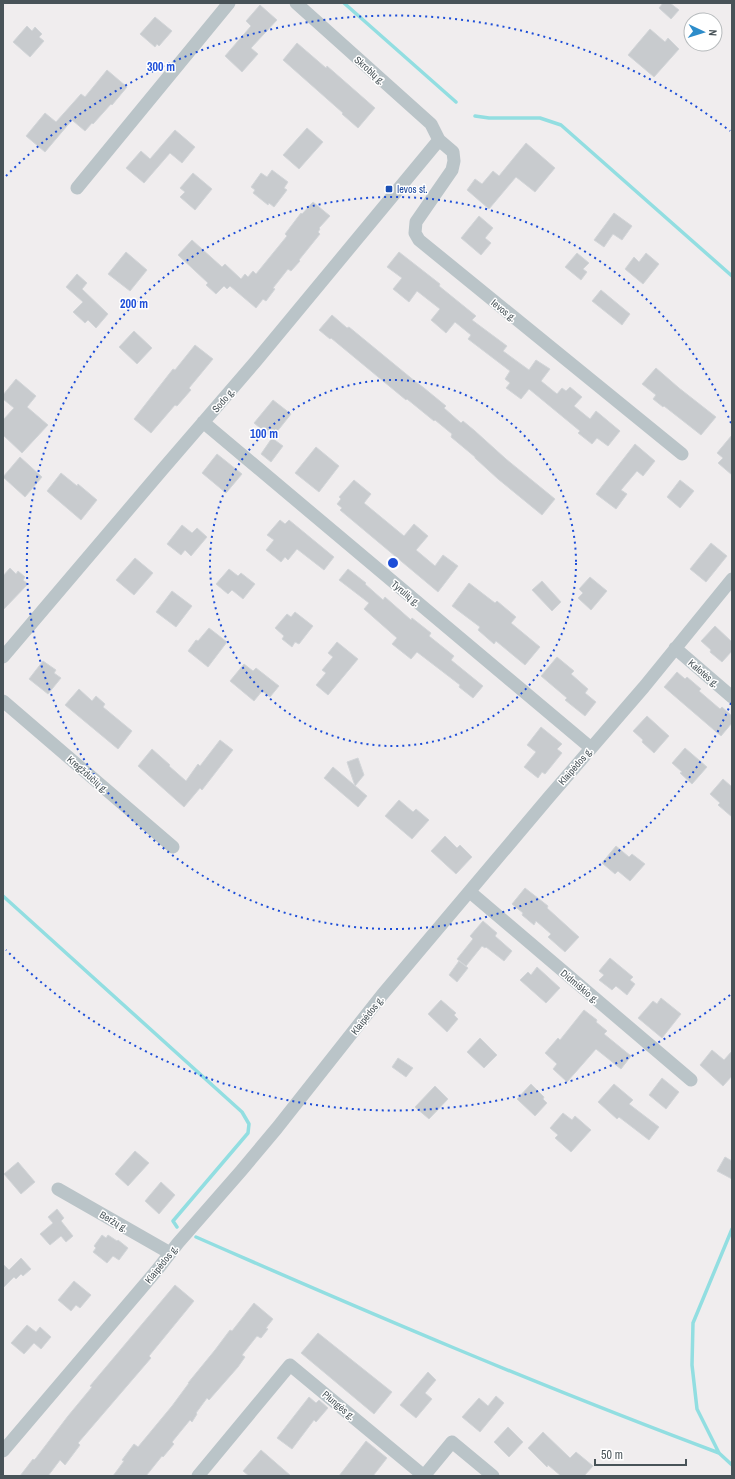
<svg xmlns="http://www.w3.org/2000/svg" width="735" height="1479" font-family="'Archivo Narrow',sans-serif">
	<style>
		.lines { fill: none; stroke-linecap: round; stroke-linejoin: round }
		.stream { stroke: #92dee1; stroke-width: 3.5 }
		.building { fill: #c8cbce; stroke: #d2d5d8 }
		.minor { stroke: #bac4c8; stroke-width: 13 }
		.ring { fill: none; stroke: #1d4ed8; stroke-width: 2; stroke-dasharray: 2 4 }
		.transit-dot { fill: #1a4fb4; stroke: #fff; stroke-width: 1.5 }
		.labels { text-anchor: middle; stroke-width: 3; stroke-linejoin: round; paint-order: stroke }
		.street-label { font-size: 10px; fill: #485358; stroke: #fff }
		.transit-label { font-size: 10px; fill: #164399; stroke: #fff; text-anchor: start }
		.centre { fill: #1d4ed8; stroke: #fff; stroke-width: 2 }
		.ring-label { font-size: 12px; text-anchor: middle; font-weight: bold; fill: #1d4ed8; stroke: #fff; stroke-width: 3; stroke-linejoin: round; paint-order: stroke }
	</style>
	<rect width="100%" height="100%" fill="#f0edee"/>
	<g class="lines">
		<path class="stream" d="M344,3L456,102
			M475,116L489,118H540L561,125L732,276
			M3,896L242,1112L249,1124L248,1133L173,1221L177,1227
			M732,1229L693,1323L692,1365L697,1409L719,1453L732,1465
			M196,1237C369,1313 542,1387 719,1453"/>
	</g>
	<path class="building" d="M663,3H670L679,10L671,19L659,8Z
		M260,5L277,20L251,48L258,54L242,72L225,56L251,26L246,21Z
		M155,17L172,31L159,46L157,44L155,47L140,34Z
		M27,26L32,31L35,27L42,34L39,37L44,41L30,57L13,42Z
		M650,29L665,42L668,38L679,49L654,77L628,55Z
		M297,43L326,68L327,66L375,108L358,128L342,114L343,113L283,60Z
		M107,70L127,87L112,105L111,104L93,124L92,123L85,131L72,120L45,152L26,136L45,113L56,122L81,94L85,97Z
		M307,128L323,142L299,169L283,155Z
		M175,130L195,147L182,163L170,153L144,183L126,168L141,151L150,159Z
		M526,143L555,168L535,192L516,177L489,209L467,190L475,179L482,184L493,171L499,176Z
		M272,170L288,182L284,188L287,190L274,207L269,203L268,205L253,193L255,190L251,187L261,173L267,177Z
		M193,173L212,189L195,210L180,197L185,192L180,188Z
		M313,202L330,216L319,228L320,229L318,232L320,234L299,260L300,261L291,271L288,269L273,288L275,289L266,301L263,299L256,308L230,286L227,289L224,286L216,294L206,285L208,283L178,255L192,240L222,267L225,264L241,279L245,274L248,277L253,271L256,274L287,236L285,234L301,213L302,214Z
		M614,213L632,226L622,240L613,234L604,247L594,240Z
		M479,216L493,228L485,238L491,243L481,255L461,238Z
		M126,252L147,270L130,291L108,274Z
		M399,252L440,284L439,286L476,316L472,320L507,346L503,351L529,370L536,360L550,369L541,381L557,394L562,388L566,391L570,387L582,397L574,406L590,419L596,411L620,431L608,446L597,438L592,444L578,433L580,431L529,389L521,399L506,388L510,383L505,379L510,371L468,339L471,335L455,322L446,333L431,320L440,309L417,291L409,302L393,289L402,278L387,267Z
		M577,253L589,263L583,269L587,272L581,280L565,267Z
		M646,253L659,264L643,284L625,269L634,257L639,262Z
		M77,274L87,283L82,289L108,314L96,328L88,320L85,323L73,312L83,302L66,287Z
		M601,290L630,314L622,325L592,301Z
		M332,315L347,328L349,327L411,378L424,388L446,406L444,408L461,423L463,421L475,431L506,459L555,499L542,515L498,479L475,458V457L451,437L452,434L435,420L434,421L407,399L406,400L331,338L330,339L319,330Z
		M134,331L152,348L137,364L119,347Z
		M195,345L213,359L189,388L191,390L177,406L175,405L151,433L134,419L173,369L175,370Z
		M656,368L679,388L716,417L701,435L664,406L663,407L653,399L656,395L642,384Z
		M16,379L36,396L27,407L48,425L22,453L3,435V420L14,408L3,399V395Z
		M273,400L291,414L272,438L254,423Z
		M732,435V475L718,463L723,458L717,453Z
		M272,438L283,446L271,462L261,454Z
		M635,444L655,461L643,476L637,471L621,490L627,494L616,509L596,494Z
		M316,447L339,466L319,492L295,473Z
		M217,454L242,474L226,493L202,473Z
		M20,457L42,477L25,497L3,477Z
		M61,473L77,486L78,484L97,500L81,520L47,491Z
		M354,480L371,494L364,503L404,536L414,524L428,536L416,550L435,566L443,555L458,566L438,592L340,510L342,508L337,504L341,499L339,497Z
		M680,480L694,491L680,508L667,497Z
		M280,520L285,524L289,520L334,557L324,570L297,549L288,560L285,557L281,562L266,550L274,540L267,535Z
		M182,525L192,533L197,528L207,537L191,556L185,550L181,555L167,544Z
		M711,543L727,556L706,582L690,569Z
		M135,558L153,573L134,595L116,580Z
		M10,568L16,574L18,571L25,577L23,580L28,584L3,610V576Z
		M229,569L238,576L241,573L255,584L243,599L232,590L228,594L216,584Z
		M348,569L366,583L365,584L383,600L385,597L411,620L412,618L431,633L429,636L454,656L451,660L483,686L473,698L459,687L460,685L417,652L411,659L392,644L397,638L364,609L369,603L339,580Z
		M590,577L607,591L591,610L578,598L583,593L579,589Z
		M542,581L561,602L552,611L532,590Z
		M469,583L495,603L497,601L516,617L511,623L540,647L525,665L496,641L494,644L478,630L480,627L452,606Z
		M172,591L192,606L176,627L156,612Z
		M295,612L313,626L299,644L295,642L292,647L282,639L284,636L275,628L287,614L291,617Z
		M715,626L732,642V651L722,662L710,652L711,650L701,641Z
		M209,628L227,642L208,667L188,651L196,640L198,641Z
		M337,642L358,659L328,695L316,685L326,673L322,670L333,657L328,653Z
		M557,657L574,671L571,674L588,689L585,693L596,702L585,716L565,700L567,698L541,676Z
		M43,661L56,670L54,673L61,678L48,694L29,679Z
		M244,664L253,671L256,668L279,686L270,697L262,691L254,701L230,681Z
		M677,672L685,679L687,677L701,689L699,691L720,709L722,707L732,716V723L721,736L664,687Z
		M79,689L92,701L96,696L105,704L103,707L132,731L118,749L65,705Z
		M647,716L669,736L654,753L642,742L643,740L633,731Z
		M541,727L562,744L557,749L562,753L545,774L542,772L538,778L524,767L536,752L527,745Z
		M220,740L233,750L202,790L200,788L184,807L138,766L152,749L170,765L169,766L186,781L198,764L200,766Z
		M685,748L707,767L692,784L680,773L682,772L672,763Z
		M358,758L364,775L355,786L347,762Z
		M333,767L367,796L358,807L324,778Z
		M723,779L732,787V817L718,805L720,803L710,794Z
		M399,800L413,812L416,809L429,820L412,839L385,816Z
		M445,836L457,848L460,845L472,857L456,874L431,851Z
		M616,846L629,857L632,854L645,864L630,881L618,871L615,874L602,863Z
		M525,888L548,906L547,908L579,937L565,952L548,937L551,934L536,921L534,925L522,915L523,913L512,904Z
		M483,921L497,933L495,936L512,951L504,961L486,947L485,948L482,946L466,966L457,959L473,939L470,936Z
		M610,958L633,977L630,980L635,984L627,995L616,986L612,990L599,980L604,975L599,971Z
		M459,961L468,968L457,982L449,975Z
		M537,967L560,988L546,1003L520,980L528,972L531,975Z
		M661,998L681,1014L662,1038L638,1018L653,1001L657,1004Z
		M441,1000L456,1013L454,1015L458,1019L447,1032L428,1014Z
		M584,1010L597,1020L596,1022L607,1031L604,1034L631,1056L621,1069L596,1049L567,1082L553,1069L557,1064L545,1053L558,1038L560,1040Z
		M480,1038L497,1055L484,1068L467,1052Z
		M712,1050L724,1060L732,1051V1076L723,1086L700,1065Z
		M398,1058L413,1068L406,1077L392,1067Z
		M662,1078L679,1092L666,1109L649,1095Z
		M531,1084L544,1097L543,1099L547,1103L535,1116L517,1099Z
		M614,1084L633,1100L629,1104L659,1127L649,1140L619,1117L617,1119L598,1102Z
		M435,1086L448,1099L429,1119L415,1107Z
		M563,1113L572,1120L575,1116L591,1130L571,1152L555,1138L558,1135L550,1128Z
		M135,1151L149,1163L128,1186L115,1174Z
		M725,1157L732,1161V1179L717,1171Z
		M18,1162L35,1182L21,1194L4,1174Z
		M161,1182L175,1195L159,1214L145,1201Z
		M57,1209L64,1218L61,1221L73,1236L66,1242L61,1236L50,1245L40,1234L53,1223L48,1217Z
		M102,1235L106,1238L108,1235L117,1241L118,1240L128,1248L119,1260L113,1256L107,1263L93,1252L96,1248L94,1246Z
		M21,1258L31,1269L23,1276L21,1274L16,1279L14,1277L3,1288V1264L9,1270Z
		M74,1281L91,1295L80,1308L76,1305L71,1311L58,1300Z
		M175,1285L194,1301L149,1356L151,1358L78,1443L80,1445L65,1465L60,1460L48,1476H20L33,1459L34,1460L36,1458L68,1416L92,1387L90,1386Z
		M254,1303L273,1319L266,1328L268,1329L261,1338L257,1336L242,1355L245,1357L238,1367L209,1400L207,1398L196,1413L197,1414L192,1422L190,1420L172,1442L174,1444L163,1457L162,1456L146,1476H113L124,1461L122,1460L134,1444L138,1447L172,1406L189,1383H188L215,1350L230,1330L232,1331Z
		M27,1325L36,1332L40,1327L51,1337L41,1349L34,1343L24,1354L11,1343Z
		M318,1333L392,1392L374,1414L301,1353Z
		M428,1372L436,1380L425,1393L432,1399L416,1418L400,1405Z
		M496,1396L504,1403L480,1432L462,1417L479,1398L488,1406Z
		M309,1397L316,1403L319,1400L328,1408L316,1422L314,1420L292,1449L277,1438Z
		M508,1427L523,1442L509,1457L494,1442Z
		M543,1432L570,1458L576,1452L593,1466L584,1476H561L548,1465L547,1467L528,1448Z
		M366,1441L387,1458L373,1476H339Z
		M261,1450L291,1476H249L243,1471Z"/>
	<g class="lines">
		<path class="minor" d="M296,3L431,124L439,140L453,152L454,161L452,170L416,222L415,233L419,240L682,454
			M77,188L229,3
			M203,422L591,748
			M675,648L732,697
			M3,657L162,470L256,361L439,140
			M3,701L173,847
			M470,892L691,1080
			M58,1189L170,1253
			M3,1451L157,1270L178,1243L241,1171L277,1128L382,995L549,797L644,687L732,579
			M198,1476L290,1365L424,1476L452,1442L493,1476"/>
	</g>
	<g class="ring">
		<circle cx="393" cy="563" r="183"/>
		<path d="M731 703A366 366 0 1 1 731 423"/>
		<path d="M730 995A548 548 0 0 1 6 950M6 176A548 548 0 0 1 730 131"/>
	</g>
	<rect class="transit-dot" x="385" y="185" width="8" height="8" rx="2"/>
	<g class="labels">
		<g class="street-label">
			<text transform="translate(370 70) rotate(42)" y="4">Skroblų g.</text>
			<text transform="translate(504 310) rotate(39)" y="4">Ievos g.</text>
			<text transform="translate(223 400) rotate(-49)" y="4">Sodo g.</text>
			<text transform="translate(406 593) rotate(40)" y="4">Tyrulių g.</text>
			<text transform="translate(704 673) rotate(41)" y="4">Kalotės g.</text>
			<text transform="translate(575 766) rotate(-49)" y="4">Klaipėdos g.</text>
			<text transform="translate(88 774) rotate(41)" y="4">Kregždučių g.</text>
			<text transform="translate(580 986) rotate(40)" y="4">Didmiškio g.</text>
			<text transform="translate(367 1015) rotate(-52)" y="4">Klaipėdos g.</text>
			<text transform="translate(114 1221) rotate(30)" y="4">Beržų g.</text>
			<text transform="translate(161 1264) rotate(-51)" y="4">Klaipėdos g.</text>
			<text transform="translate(339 1405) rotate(40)" y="4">Plungės g.</text>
		</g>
		<g class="transit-label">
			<text x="397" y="193">Ievos st.</text>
		</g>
	</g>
	<circle cx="393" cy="563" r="6" class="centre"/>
	<g class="ring-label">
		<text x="161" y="71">300 m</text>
		<text x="134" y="308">200 m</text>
		<text x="264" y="438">100 m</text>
	</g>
	<rect width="735" height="1479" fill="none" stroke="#485358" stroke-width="8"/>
	<g transform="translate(703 32) rotate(94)"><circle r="19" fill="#ffffff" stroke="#b6babc"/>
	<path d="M0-3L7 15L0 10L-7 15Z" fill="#2d8cca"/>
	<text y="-6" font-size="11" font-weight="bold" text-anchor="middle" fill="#485358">N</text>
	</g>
	<path d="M595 1459v6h91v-6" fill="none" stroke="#485358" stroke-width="2"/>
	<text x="601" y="1459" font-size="12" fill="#485358" stroke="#ffffff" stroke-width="3" paint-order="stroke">50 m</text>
</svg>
